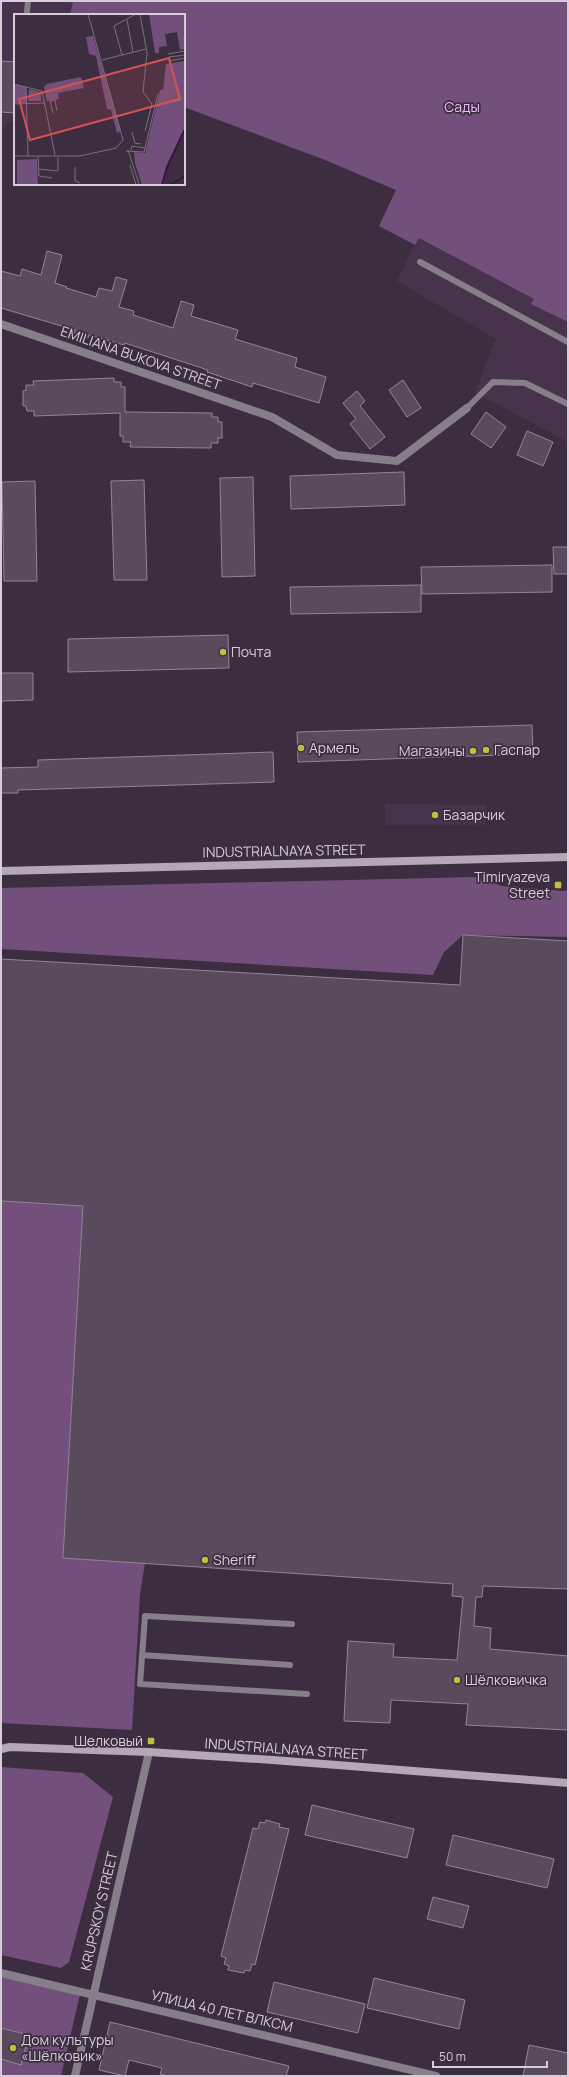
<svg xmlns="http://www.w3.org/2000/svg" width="569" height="2077" font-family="Manrope,sans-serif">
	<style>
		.built { fill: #47344c }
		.green { fill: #72507b }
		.building { fill: #594a5e; stroke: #948399 }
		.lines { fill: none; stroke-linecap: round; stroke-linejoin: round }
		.lane { stroke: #867e88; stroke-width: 6 }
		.street { stroke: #867e88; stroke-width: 8 }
		.secondary { stroke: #b4a8b7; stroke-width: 8 }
		.poi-dot { fill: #bfbe41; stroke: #3c2e40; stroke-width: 1.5 }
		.labels { text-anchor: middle; stroke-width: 3.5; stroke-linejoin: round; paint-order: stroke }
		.park-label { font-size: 14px; fill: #edbcfa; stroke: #3c2e40 }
		.street-label { font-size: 14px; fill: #d7cdd9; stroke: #3c2e40 }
		.poi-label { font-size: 14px; fill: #d7cdd9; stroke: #3c2e40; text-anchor: start }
		.inset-river { fill: none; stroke: #371140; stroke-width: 2 }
		.inset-road { fill: none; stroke: #7a6e7d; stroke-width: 1 }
		.view { fill: #d65154; fill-opacity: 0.15; stroke: #d65154; stroke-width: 2 }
		.inset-edge { fill: none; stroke: #d7cdd9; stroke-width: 2 }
	</style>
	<rect width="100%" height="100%" fill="#3c2e40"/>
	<path class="built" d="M1,1H73L70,15H15V121H10L5,127H1Z
		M418,237L534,299L532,304L568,322V442L475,392L496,339L397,281Z
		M385,804L486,805L485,825H385Z"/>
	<path class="green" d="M73,1H568V322L531,304L534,299L419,238L415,245L379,226L396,190L325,160L184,107V15H70Z
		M475,877L502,886L564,891L568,890V937L463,935L444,952L433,975L1,949V888Z
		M1,1201L83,1206L63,1558L145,1563L140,1594L132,1730L1,1723Z
		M1,1767L83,1773L113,1797L69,1962L61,1968L1,1955Z
		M1,1973L81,1990L61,2076H1Z"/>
	<path class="building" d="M1,61L15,62V113L1,112Z
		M47,251L62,255L55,283L67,287L66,288L96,297L99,288L112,291L116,277L127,280L119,307L134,311L133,315L173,328L181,301L194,305L191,316L238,330L235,339L297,358L295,367L326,377L319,403L253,383L252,387L207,372L208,370L125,343L124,345L89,335L88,338L74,334L75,330L1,308V271L20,276L22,269L41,275Z
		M114,378V382H121V387H125V412L212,413V417H218V422H222V438H218V443H211V448L130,447L131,442H123V436H120V413L34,416V411H27L26,406H23V391L26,390V385H34L33,381Z
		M403,380L421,408L407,417L389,390Z
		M357,391L365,401L360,406L385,437L370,449L350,424L356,419L343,403Z
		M486,412L506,427L491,448L471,434Z
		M527,431L553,442L543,466L517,455Z
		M404,472L405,505L291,509L290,476Z
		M253,477L255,576L222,577L220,478Z
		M144,480L147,580H114L111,481Z
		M35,481L37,581H4L2,482Z
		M553,547H568V574H554Z
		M552,565V592L422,594L421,567Z
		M421,585V612L291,614L290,587Z
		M228,635L229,668L68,672V639Z
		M1,673H33V700L1,701Z
		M532,725L533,754L298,762L297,732Z
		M273,752L274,782L18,790V793H1V768L38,767V760Z
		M463,935L568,941V1589L483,1586L482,1597H476L474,1626L491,1628L490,1649L568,1656V1730L466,1725L468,1704L391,1700L390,1723L344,1721L348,1641L394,1644L393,1657L457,1660L463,1597L452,1596L453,1584L63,1558L83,1206L1,1201V959L460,985Z
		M312,1805L414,1829L407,1858L305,1835Z
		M266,1820L280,1824L279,1827L289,1829L255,1965L252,1964L250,1971L245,1970L244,1973L228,1970L229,1966L224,1964L226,1958L221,1956L253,1828L258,1829L260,1822L265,1823Z
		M453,1835L554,1859L547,1888L446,1865Z
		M433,1897L469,1906L463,1928L427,1919Z
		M374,1978L465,2000L459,2029L367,2008Z
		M274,1982L365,2004L358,2033L267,2012Z
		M110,2022L289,2066L286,2076H167L160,2074L162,2068L129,2060L125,2076L99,2070Z
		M1,2028L29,2035L21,2065L1,2059Z
		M529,2045L568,2053V2076H523Z"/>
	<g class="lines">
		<path class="lane" d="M27,11L28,1
			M420,262L568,342
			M467,408L493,382L525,383L568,404
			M292,1624L145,1616L140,1684L307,1694
			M142,1655L290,1665"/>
		<path class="street" d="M1,324L272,417L337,455L397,461L467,408
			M1,1973L436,2076
			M75,2076L149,1752"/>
		<path class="secondary" d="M1,871L568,857
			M1,1749L10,1747L149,1752L273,1760L568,1783"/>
	</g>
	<g class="poi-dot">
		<circle cx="223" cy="652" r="4"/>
		<circle cx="301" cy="748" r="4"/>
		<circle cx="486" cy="750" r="4"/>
		<circle cx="473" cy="751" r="4"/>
		<circle cx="435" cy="815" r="4"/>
		<rect x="554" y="881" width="8" height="8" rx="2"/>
		<circle cx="205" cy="1560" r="4"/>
		<circle cx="457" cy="1680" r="4"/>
		<rect x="147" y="1737" width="8" height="8" rx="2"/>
		<circle cx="13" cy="2048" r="4"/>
	</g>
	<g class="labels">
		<g class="park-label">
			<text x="462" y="112">Сады</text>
		</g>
		<g class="street-label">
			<text transform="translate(141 358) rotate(19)" y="5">EMILIANA BUKOVA STREET</text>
			<text transform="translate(284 851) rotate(-1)" y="5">INDUSTRIALNAYA STREET</text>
			<text transform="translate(286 1749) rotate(4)" y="5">INDUSTRIALNAYA STREET</text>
			<text transform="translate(99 1911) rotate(-77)" y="5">KRUPSKOY STREET</text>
			<text transform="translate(222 2011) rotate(13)" y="5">УЛИЦА 40 ЛЕТ ВЛКСМ</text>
		</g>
		<g class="poi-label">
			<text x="231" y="657">Почта</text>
			<text x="309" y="753">Армель</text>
			<text x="494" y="755">Гаспар</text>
			<text x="465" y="756" text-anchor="end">Магазины</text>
			<text x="443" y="820">Базарчик</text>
			<text x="550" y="882" text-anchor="end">Timiryazeva<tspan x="550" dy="16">Street</tspan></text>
			<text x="213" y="1565">Sheriff</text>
			<text x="465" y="1685">Шёлковичка</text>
			<text x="143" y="1746" text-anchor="end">Шелковый</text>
			<text x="21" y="2045">Дом культуры<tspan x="21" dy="16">«Шёлковик»</tspan></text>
		</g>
	</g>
	<g transform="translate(14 14)">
		<rect width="171" height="171" fill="#3c2e40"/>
		<path d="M135,0H171V35L166,36L163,18L151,20L153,32L145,33V39H141ZM79,22L107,117L103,119L97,96L93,95L82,42L75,40L72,23ZM171,47V118L154,152L149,171H128L121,149L120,138L131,139L146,76H149L152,50ZM67,63L70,74L44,79L45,85L33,87L30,73L33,70ZM0,70L12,73L13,89H0ZM15,75L27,78V87H14ZM23,145L24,171H3V146Z" fill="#72507b"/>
		<path class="inset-river" d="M148,171L153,153L171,115M156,171L171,162"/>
		<path class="inset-road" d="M126,0L133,39L129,78L138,90L131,117M113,6L119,38M154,40L171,37M108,41L100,12L122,0M155,43L171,41M88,46L132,35M155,47L171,44M0,70L28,77L41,141M12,73L14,142M0,90L31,89M39,99L36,87L41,86L43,97M118,118L121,129L127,130M114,136L125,170M117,136L118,132L131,134M112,137L130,138L144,80M0,142H66L102,134L109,126L74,0M24,142L25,162L38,164M116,151L122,171M61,153V167L66,169M24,155L44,157V143"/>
		<path class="view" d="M155,44L166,85L16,126L5,85Z"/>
		<rect width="171" height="171" class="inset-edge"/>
	</g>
	<rect width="569" height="2077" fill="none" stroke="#d7cdd9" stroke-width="4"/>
	<path d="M433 2061v6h114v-6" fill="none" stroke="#d7cdd9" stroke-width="2"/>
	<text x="439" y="2061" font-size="12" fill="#d7cdd9" stroke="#3c2e40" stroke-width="3" paint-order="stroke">50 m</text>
</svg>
